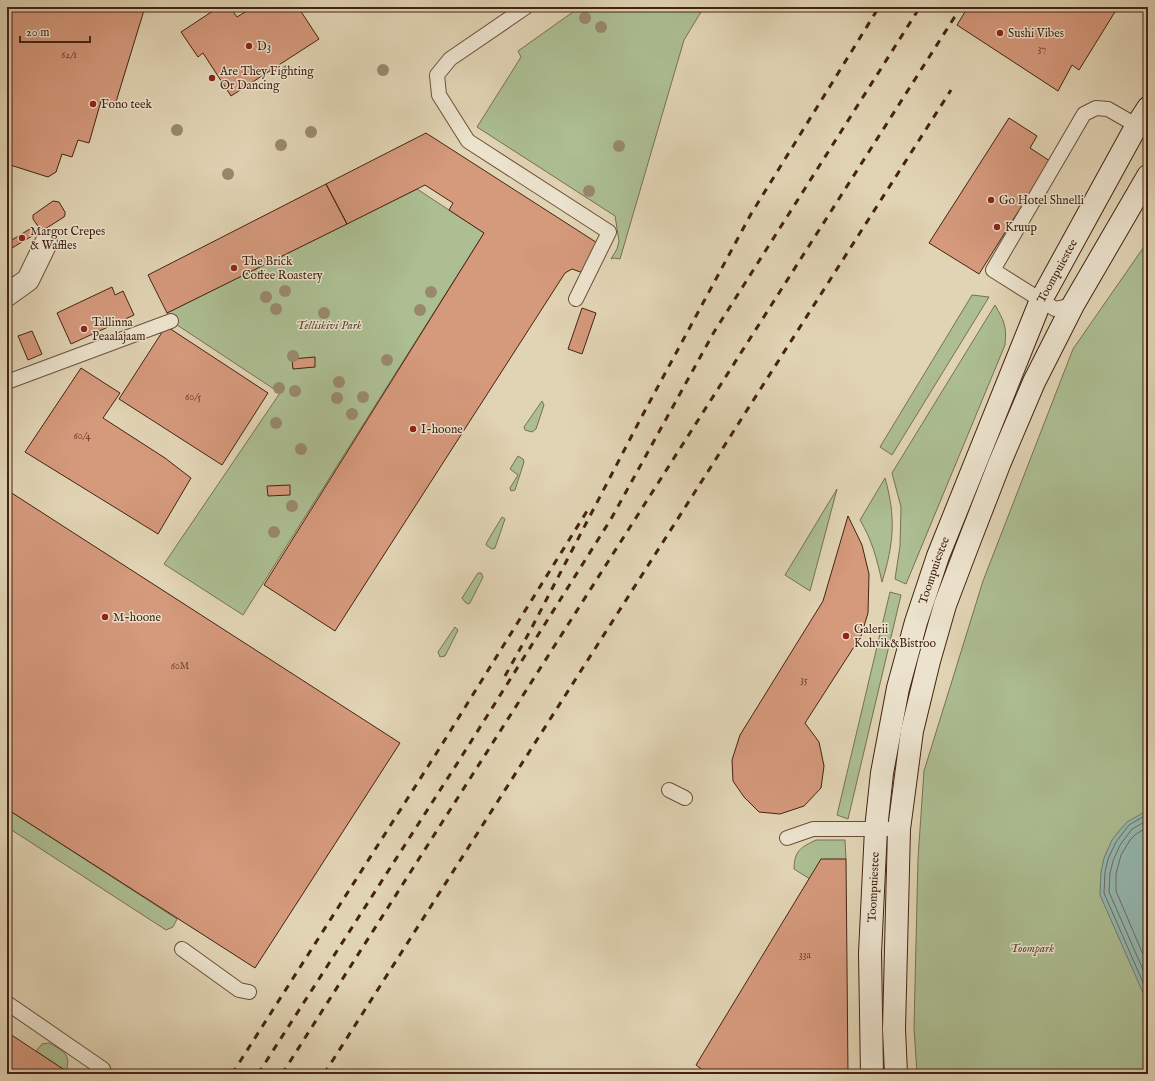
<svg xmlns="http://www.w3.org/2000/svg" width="1155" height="1081" font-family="'IM FELL English',serif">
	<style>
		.green { fill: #acbe92; stroke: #787052 }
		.water { fill: #94b8b0; stroke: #747c71 }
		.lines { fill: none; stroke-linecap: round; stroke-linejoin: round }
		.shore { stroke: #6c6e62; stroke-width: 1 }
		.building { fill: #d5997c; stroke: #442313 }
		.service-casing { stroke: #6b4f3b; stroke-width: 16 }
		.minor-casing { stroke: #6b4f3b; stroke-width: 24 }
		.secondary-casing { stroke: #442313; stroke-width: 24 }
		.service { stroke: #ece3ce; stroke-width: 14 }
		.minor { stroke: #ece3ce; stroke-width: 22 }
		.secondary { stroke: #ece3ce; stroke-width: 22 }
		.rail { stroke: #442313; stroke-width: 3; stroke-dasharray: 7 7; stroke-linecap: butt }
		.tree { fill: #99886d }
		.poi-dot { fill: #8f2418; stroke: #ece3ce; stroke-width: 1.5 }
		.labels { text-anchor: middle; stroke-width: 3; stroke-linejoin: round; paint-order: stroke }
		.number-label { font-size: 10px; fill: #68402d }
		.poi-label { font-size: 12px; fill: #442313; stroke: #ece3ce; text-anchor: start }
		.street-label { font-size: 12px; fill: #442313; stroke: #ece3ce }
		.park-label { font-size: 12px; font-style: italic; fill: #5e4a33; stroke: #ece3ce }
	</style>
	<rect width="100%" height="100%" fill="#e1d4b4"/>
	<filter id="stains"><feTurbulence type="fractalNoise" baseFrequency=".005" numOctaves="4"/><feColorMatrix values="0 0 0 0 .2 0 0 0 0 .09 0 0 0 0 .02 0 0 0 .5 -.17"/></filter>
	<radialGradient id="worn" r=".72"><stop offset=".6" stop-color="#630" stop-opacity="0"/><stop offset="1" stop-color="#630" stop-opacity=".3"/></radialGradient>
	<path class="green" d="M580,7H704L684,40L620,259L614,258L611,259L617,249L619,241L615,216L477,127L521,57L518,51Z
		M417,189L484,233L243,615L164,564L280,393L171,321L167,313Z
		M1148,241V1074H917L914,1028L918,858L924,771L983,581L1073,349Z
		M972,295L989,297L892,455L880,447Z
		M995,305C1004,321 1007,326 1005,345L906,584L895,579L900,546L901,507L892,473Z
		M542,401L544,405L536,429L532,432L525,430L524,427Z
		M518,456L523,459L524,462L515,490L511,491L510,488L518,475L510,469Z
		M885,478C896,517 894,543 882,582C877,559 872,540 860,520Z
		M837,489L810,591L785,575Z
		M502,517L505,519L495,548L492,549L486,545L487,542Z
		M478,573H481L483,577L470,603L468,604L465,602L462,598Z
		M890,592L901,595L848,819L837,815Z
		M455,627L458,630L445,656L440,657L438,652Z
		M7,809L177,919L173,927L166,930L7,827Z
		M816,840H845L846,859L810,879L794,869C794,851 801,847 816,840Z
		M49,1043C62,1050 72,1054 66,1071L36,1051L42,1044Z"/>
	<path class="water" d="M1148,810V1004L1100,895L1101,872L1104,858L1112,840L1119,831L1127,822Z"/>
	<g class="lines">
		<path class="shore" d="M1148,814L1129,825L1116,842L1108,859L1105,872L1104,893L1148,994
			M1148,820L1132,829L1120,845L1113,861L1110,873L1109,892L1148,981
			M1148,827L1136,834L1130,840L1121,855L1116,874V891L1148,966"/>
	</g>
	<path class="building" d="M7,7H145L115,105L101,101L89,143L78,140L72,157L62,154L56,172L48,177L7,164Z
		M219,7H230L237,17L253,7H298L319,39L231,96L203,53L198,57L181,32Z
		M968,7H1118L1079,70L1072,65L1058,91L957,25Z
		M1009,118L1037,136L1030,148L1050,161L979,274L929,243Z
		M426,133L602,246L586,274L572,269L565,273L335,631L264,585L484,233L449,210L453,203L425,185L347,224L326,184Z
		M326,184L347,224L167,313L148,275Z
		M53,201L59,202L65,212V215L64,217L45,229H40L33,219V215Z
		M33,227L37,233L7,251V243Z
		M112,287L115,295L123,291L134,315L71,344L57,313Z
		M582,308L596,313L582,354L568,349Z
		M166,326L268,393L222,465L119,399Z
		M32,331L42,354L28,360L18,336Z
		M315,357V367L293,369L292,359Z
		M81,368L120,393L103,418L165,458L191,478L158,534L25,452Z
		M290,485V495L268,496L267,486Z
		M7,490L400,743L255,968L7,809Z
		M848,516L862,545L869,574L868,613L861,636L805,723L819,742L824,766L821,788L804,806L780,814L759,812L744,797L733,781L732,760L740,735L823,601Z
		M821,859H846L848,1074H708L696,1065Z
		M7,1032L66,1071L64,1074H7Z"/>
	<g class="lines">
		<defs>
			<path id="service" d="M526,7L450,59L437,75L439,95L468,141L609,232L576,299
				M1073,305L1055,309L993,270L1084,114L1096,108L1108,109L1148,132
				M7,382L171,321
				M669,790L685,798
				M787,838L813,829H899
				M182,949L239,990L249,992
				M7,1003L103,1069"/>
			<path id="minor" d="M7,295L28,280L46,243"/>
			<g id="secondary">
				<path id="s1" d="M872,1074L870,953L876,829L882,773L898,688L916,622L938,556L1041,300L1137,125L1148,108"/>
				<path d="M896,1074L894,1029L899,829L912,731L929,661L945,605L967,547L1000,462L1034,382L1073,305L1148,176"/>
			</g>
		</defs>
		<use href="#service" class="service-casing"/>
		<use href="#minor" class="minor-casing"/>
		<use href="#secondary" class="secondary-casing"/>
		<use href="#service" class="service"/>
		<use href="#minor" class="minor"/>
		<use href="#secondary" class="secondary"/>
		<path class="rail" d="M505,676L530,631L641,418L751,214L879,7
			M232,1074L441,746L587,511
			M258,1074L460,759L611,519L714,332L920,7
			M282,1074L961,7
			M324,1074L951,90"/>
	</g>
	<g class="tree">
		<circle cx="585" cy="18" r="6"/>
		<circle cx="601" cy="27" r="6"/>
		<circle cx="383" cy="70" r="6"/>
		<circle cx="287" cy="71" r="6"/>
		<circle cx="177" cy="130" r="6"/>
		<circle cx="311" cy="132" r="6"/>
		<circle cx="281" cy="145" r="6"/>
		<circle cx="619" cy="146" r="6"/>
		<circle cx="228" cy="174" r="6"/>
		<circle cx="589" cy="191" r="6"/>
		<circle cx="285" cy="291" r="6"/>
		<circle cx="431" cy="292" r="6"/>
		<circle cx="266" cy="297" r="6"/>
		<circle cx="276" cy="309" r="6"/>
		<circle cx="420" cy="310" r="6"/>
		<circle cx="324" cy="313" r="6"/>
		<circle cx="293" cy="356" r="6"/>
		<circle cx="387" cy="360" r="6"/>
		<circle cx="339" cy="382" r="6"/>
		<circle cx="279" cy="388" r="6"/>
		<circle cx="295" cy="391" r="6"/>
		<circle cx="363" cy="397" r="6"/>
		<circle cx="337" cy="398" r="6"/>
		<circle cx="352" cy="414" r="6"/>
		<circle cx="276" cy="423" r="6"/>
		<circle cx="301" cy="449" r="6"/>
		<circle cx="292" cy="506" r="6"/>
		<circle cx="274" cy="532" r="6"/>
	</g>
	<g class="poi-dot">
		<circle cx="1000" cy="33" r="4"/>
		<circle cx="249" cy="46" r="4"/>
		<circle cx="212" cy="78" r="4"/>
		<circle cx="93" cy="104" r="4"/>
		<circle cx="991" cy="200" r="4"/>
		<circle cx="997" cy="227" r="4"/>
		<circle cx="22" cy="238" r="4"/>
		<circle cx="234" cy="268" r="4"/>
		<circle cx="84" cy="329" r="4"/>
		<circle cx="413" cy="429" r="4"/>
		<circle cx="105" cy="617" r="4"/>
		<circle cx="846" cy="636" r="4"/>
	</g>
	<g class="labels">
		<g class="number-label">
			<text x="1042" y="52">37</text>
			<text x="69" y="58">62/1</text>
			<text x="193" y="400">60/5</text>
			<text x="82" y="439">60/4</text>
			<text x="180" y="669">60M</text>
			<text x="804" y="683">35</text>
			<text x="805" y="958">33a</text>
		</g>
		<g class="poi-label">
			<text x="1008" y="37">Sushi Vibes</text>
			<text x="257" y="50">D3</text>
			<text x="220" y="75">Are They Fighting<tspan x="220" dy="14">Or Dancing</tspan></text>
			<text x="101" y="108">Fono teek</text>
			<text x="999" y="204">Go Hotel Shnelli</text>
			<text x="1005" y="231">Kruup</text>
			<text x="30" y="235">Margot Crepes<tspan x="30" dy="14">&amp; Waffles</tspan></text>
			<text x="242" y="265">The Brick<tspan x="242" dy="14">Coffee Roastery</tspan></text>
			<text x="92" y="326">Tallinna<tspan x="92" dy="14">Peaalajaam</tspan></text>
			<text x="421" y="433">I-hoone</text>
			<text x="113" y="621">M-hoone</text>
			<text x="854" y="633">Galerii<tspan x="854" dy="14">Kohvik&amp;Bistroo</tspan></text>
		</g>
		<g class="street-label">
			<text dy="4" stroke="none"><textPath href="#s1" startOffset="835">Toompuiestee</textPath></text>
			<text dy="4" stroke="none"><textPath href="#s1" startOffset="511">Toompuiestee</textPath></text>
			<text dy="4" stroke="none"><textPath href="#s1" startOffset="187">Toompuiestee</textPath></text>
		</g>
		<g class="park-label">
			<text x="329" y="329">Telliskivi Park</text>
			<text x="1032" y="952">Toompark</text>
		</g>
	</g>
	<rect width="1155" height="1081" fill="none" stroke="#e1d4b4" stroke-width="24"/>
	<rect x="8" y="8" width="1139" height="1065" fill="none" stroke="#442313" stroke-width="2"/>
	<rect x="12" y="12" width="1131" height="1057" fill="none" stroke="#442313"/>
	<path d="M20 36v6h70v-6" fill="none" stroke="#442313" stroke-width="2"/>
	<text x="26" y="36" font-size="12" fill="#442313" stroke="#ece3ce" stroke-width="3" paint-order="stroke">20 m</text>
	<rect width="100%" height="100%" filter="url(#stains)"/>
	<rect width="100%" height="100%" fill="url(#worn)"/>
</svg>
